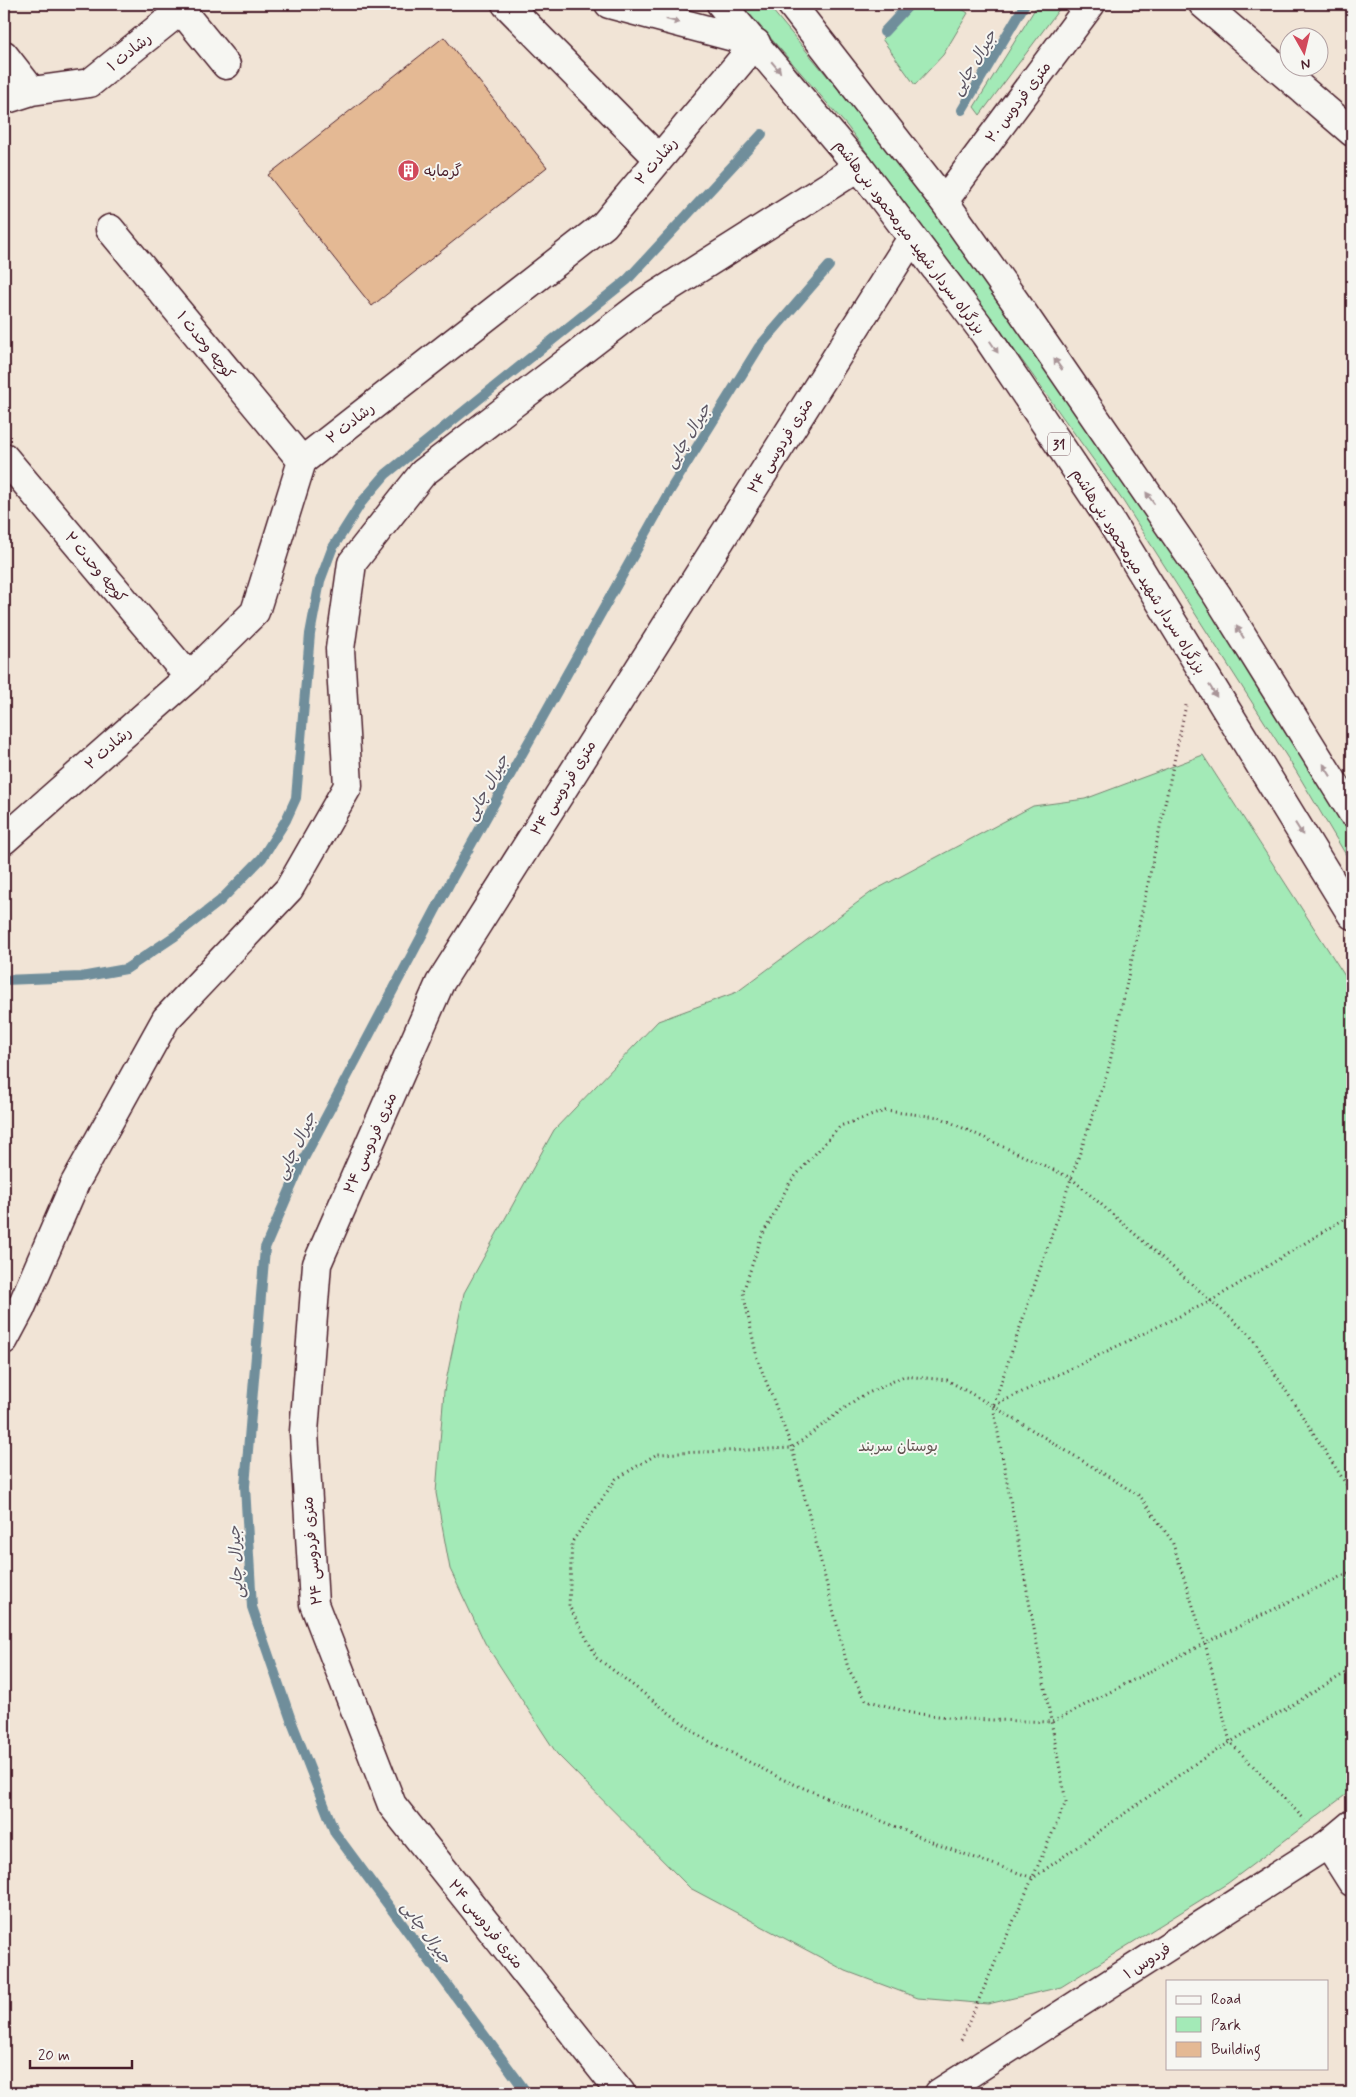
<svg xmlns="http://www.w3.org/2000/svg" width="1356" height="2097" font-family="Mynerve,'Playpen Sans Arabic',sans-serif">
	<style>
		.green { fill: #a3eab7; stroke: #768471 }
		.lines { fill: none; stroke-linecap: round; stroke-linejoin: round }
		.stream { stroke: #708e9b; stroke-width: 10 }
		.building { fill: #e4b994; stroke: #4a1f2b }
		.street-casing { stroke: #4a1f2b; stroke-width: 31 }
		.highway-casing { stroke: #4a1f2b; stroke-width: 31 }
		.path { stroke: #4a1f2b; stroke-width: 3; stroke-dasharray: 1 4; stroke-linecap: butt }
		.street { stroke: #f6f6f2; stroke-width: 28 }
		.highway { stroke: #f6f6f2; stroke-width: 28 }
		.oneway { fill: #a99598 }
		.labels { text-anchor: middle; stroke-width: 4; stroke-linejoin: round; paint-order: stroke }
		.shield { fill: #f6f6f2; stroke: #7e6067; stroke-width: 1 }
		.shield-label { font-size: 14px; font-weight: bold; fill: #4a1f2b }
		.street-label { font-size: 15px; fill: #4a1f2b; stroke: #f6f6f2 }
		.poi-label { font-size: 15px; fill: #4a1f2b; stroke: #f6f6f2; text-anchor: start }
		.park-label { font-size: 15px; fill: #60524e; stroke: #f6f6f2 }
		.water-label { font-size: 16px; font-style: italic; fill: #5d5663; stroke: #f6f6f2 }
	</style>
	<rect width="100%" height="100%" fill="#f1e4d6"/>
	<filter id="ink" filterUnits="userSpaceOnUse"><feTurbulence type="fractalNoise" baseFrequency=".02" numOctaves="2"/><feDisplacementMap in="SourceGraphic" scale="10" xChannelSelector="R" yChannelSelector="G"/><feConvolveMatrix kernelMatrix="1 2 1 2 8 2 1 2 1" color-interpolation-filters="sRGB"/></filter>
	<g filter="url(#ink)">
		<path class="green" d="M741,4H767L859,114L939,215L1010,312L1313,761L1352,831V865L1296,771L1123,501L995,323L847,126Z
			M917,4H955L968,13L943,55L915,85L882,39Z
			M1038,4H1063L980,115L974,107Z
			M1203,755L1352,987V1790L1228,1883L1061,1987L988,2004L918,1998L846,1971L690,1888L557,1754L485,1643L450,1569L436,1493L444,1391L464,1293L554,1130L658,1021L737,992L873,891L1033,806L1085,799Z"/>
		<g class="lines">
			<path class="stream" d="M884,32L910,4
				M962,110L1025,4
				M4,980L81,977L126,969L175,936L220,901L262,858L286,820L296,798L310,634L320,581L332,549L361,503L386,474L627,280L762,134
				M527,2093L335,1833L291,1720L252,1607L245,1486L265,1248L302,1162L454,875L669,492L759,347L829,266"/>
		</g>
		<path class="building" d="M444,37L547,167L372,306L268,175Z"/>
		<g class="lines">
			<defs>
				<path id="street" d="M506,4L658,158
					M1203,4L1352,132
					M4,55L32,91
					M4,100L32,91L90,83L181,10L226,65
					M944,201L1091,4
					M110,229L302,461
					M4,457L189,677
					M4,840L189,677L255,612L302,461L604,225L756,43L609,4
					M4,1340L20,1310L75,1183L166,1019L289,889L348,786L340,649L352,563L423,473L644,303L859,167
					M1328,1844L1352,1882
					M621,2093L392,1805L314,1604L304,1432L317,1264L440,983L912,238
					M939,2093L1328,1844L1352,1824"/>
				<path id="highway" d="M721,4L859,167L985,334L1110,520L1352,915
					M791,4L944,201L1019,307L1217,595L1352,812"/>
			</defs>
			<use href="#street" class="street-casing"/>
			<use href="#highway" class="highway-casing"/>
			<path class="path" d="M1352,1214L1211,1301L993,1406L947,1380L904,1376L858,1398L792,1448L657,1454L616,1479L572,1542L569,1606L597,1658L701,1737L782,1779L944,1847L1033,1878L1199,1761L1347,1672L1352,1666
				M993,1406L1140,1496L1172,1541L1205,1643L1230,1742L1305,1820
				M1352,1493L1250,1335L1071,1178L939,1117L885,1111L840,1126L790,1182L761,1238L743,1292L757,1358L792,1448L848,1668L866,1700L911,1713L965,1719L1052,1722L1205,1643L1352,1571
				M961,2040L1066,1802L993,1406L1108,1071L1186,705"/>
			<use href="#street" class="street"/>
			<use href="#highway" class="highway"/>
		</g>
		<defs><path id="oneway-solid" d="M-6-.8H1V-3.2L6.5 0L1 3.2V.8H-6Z" transform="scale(1.25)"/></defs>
		<g class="oneway">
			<use href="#oneway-solid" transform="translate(673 21) rotate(15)"/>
			<use href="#oneway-solid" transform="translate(776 67) rotate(50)"/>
			<use href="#oneway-solid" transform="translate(994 347) rotate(56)"/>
			<use href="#oneway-solid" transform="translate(1058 364) rotate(-125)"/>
			<use href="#oneway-solid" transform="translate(1150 498) rotate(-125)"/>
			<use href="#oneway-solid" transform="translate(1240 632) rotate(-122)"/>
			<use href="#oneway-solid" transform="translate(1213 691) rotate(58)"/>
			<use href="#oneway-solid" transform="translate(1327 770) rotate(-122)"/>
			<use href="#oneway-solid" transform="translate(1299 829) rotate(58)"/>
		</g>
	</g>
	<defs>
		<symbol id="building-disc" viewBox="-11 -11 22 22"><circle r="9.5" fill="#d1495b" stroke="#f6f6f2"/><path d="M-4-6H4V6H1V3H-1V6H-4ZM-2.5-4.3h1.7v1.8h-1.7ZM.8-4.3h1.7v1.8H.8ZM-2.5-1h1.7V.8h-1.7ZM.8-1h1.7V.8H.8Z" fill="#fff"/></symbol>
	</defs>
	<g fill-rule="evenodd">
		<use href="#building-disc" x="396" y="158" width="25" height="25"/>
	</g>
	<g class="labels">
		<rect class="shield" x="1048" y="432.5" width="22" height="23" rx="4"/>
		<g class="shield-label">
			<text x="1059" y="449">31</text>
		</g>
		<g class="street-label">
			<text transform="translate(129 52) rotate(-39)" y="5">رشادت ۱</text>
			<text transform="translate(1018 102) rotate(-53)" y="5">۲۰ متری فردوس</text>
			<text transform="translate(656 161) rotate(-50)" y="5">رشادت ۲</text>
			<text transform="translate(910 237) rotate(53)" y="5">بزرگراه سردار شهید میرمحمود بنی‌هاشم</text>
			<text transform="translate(206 345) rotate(51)" y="5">کوچه وحدت ۱</text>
			<text transform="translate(350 423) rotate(-38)" y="5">رشادت ۲</text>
			<text transform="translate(780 446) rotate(-58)" y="5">۲۴ متری فردوسی</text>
			<text transform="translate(96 567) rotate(50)" y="5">کوچه وحدت ۲</text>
			<text transform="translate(1139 571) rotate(58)" y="5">بزرگراه سردار شهید میرمحمود بنی‌هاشم</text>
			<text transform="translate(108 748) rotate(-41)" y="5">رشادت ۲</text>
			<text transform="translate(563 788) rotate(-58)" y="5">۲۴ متری فردوسی</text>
			<text transform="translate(370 1143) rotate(-66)" y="5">۲۴ متری فردوسی</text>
			<text transform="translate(312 1551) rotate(-95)" y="5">۲۴ متری فردوسی</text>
			<text transform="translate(486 1924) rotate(51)" y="5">۲۴ متری فردوسی</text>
			<text transform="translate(1147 1961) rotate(-33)" y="5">فردوس ۱</text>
		</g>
		<g class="poi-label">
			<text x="424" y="176">گرمابه</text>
		</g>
		<g class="park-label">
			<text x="898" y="1451">بوستان سربند</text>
		</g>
		<g class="water-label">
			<text transform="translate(973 62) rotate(-59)" y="6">جیرال چایی</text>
			<text transform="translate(687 435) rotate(-58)" y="6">جیرال چایی</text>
			<text transform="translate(486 787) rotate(-61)" y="6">جیرال چایی</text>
			<text transform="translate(295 1145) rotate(-64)" y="6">جیرال چایی</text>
			<text transform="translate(235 1562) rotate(-93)" y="6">جیرال چایی</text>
			<text transform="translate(427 1932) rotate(54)" y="6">جیرال چایی</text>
		</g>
	</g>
	<rect width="1356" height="2097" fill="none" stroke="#f6f6f2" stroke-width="20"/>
	<rect x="10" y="10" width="1336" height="2077" fill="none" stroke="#4a1f2b" stroke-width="2" filter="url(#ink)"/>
	<rect x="1166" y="1980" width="162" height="90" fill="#f6f6f2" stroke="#b1a0a2"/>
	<rect x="1176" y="1996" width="25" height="8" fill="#f6f6f2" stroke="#b1a0a2"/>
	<text x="1211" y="2004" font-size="15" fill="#4a1f2b">Road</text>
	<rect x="1176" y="2017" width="25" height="15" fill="#a3eab7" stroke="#b1a0a2"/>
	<text x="1211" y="2030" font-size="15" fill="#4a1f2b">Park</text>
	<rect x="1176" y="2042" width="25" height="15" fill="#e4b994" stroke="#b1a0a2"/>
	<text x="1211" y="2054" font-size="15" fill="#4a1f2b">Building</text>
	<g transform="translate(1304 52) rotate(172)"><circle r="24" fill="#f6f6f2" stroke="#b1a0a2"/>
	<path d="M0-4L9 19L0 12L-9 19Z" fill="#d1495b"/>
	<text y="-8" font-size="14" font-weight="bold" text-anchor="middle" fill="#4a1f2b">N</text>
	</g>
	<path d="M30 2060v8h102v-8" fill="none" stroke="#4a1f2b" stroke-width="2.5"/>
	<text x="38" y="2060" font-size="15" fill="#4a1f2b" stroke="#f6f6f2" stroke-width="4" paint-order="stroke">20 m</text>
</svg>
